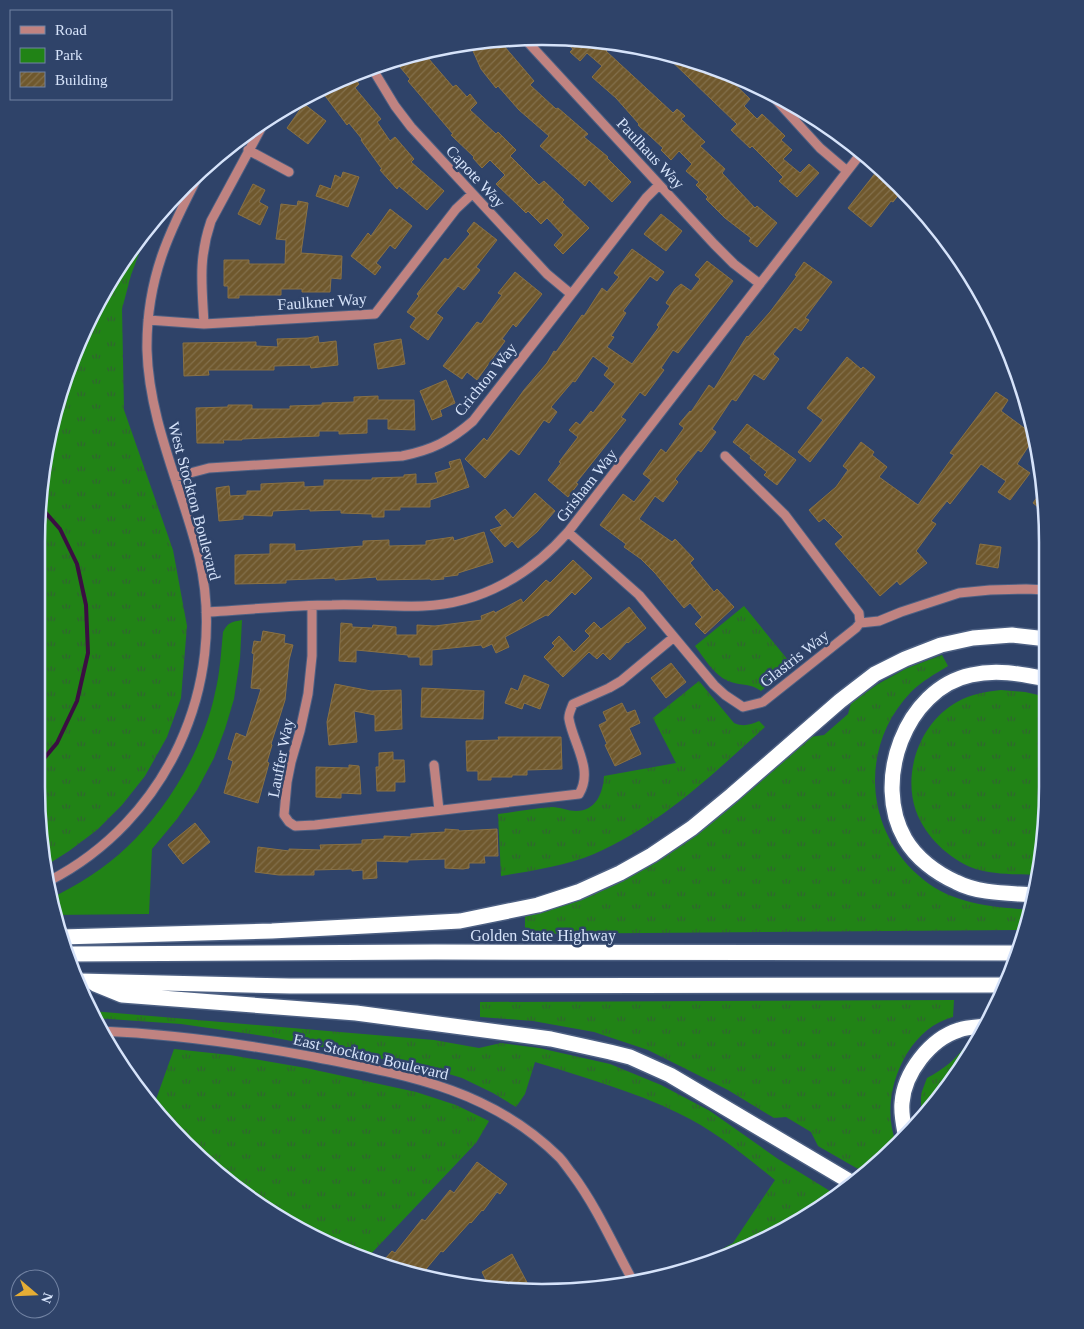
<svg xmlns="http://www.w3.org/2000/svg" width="1084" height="1329" font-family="Georgia,serif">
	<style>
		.grass { fill: url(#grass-tufts) }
		.park { fill: #218316 }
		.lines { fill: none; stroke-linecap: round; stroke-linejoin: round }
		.stream { stroke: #3b0e42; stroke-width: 4 }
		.building { fill: url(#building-hatch); stroke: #897144 }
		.minor-casing { stroke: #4d6083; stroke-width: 11 }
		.highway-casing { stroke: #4d6083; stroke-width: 18 }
		.minor { stroke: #c08381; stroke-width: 9 }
		.highway { stroke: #fff; stroke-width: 15 }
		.labels { text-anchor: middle; stroke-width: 5; stroke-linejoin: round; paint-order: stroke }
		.street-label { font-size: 16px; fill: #d6e3fa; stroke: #2f4369 }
		.rim { fill: none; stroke: #d6e3fa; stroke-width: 2.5 }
	</style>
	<defs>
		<pattern id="grass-tufts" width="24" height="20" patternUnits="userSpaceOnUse" patternTransform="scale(1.25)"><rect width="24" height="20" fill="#218316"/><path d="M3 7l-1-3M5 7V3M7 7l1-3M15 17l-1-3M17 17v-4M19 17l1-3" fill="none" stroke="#2f672e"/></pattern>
		<pattern id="building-hatch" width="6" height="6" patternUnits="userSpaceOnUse" patternTransform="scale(1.25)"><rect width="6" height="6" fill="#6f582d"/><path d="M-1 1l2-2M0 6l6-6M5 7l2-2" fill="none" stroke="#83704c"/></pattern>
	</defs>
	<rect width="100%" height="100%" fill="#2f4369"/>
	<path class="grass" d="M148,229L131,275L122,309L124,410L173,550L187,626L181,698L167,737L145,776L122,805L97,830L69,851L47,865L36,787L37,509L46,443L75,349L121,261Z
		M744,606L792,665L761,691C750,683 743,686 731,682C715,677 705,659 695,646Z
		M942,655L948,666C935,674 922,681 911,692C860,745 864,827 918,875C949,904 992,907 1032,910L1026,930L525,934V916L568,904L606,889L646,868L688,839L721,814L756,786L810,737L824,735L848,714L851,703L878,684L907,668Z
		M699,681L734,723C743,727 750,725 759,721L765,727C712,775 660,825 594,854C565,866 531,871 501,876L498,814C516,812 534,808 552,807C560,807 568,811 576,811C596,811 603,793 604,776L676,763L653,718Z
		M1001,690L1025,692L1047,697V820L1038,875C1018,874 992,875 973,868C949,859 925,836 916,811C902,771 921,722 957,702C971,694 985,692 1001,690Z
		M954,1000L953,1017C905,1029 878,1098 896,1142L865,1173L818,1146L811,1132L786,1117L774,1118L728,1090L648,1050L594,1032L533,1021L480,1017V1002Z
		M92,1011L434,1040L479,1048L501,1043L539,1048L610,1064L661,1085L710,1111L778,1159L838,1196L765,1241L691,1266L733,1243L775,1180C745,1156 713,1129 678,1113C633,1091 583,1077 535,1062L525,1094L516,1107L493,1093L462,1078L429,1068L271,1037L181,1024L95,1018Z
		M978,1040L943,1095L921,1117V1094L927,1078C943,1070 959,1057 968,1042Z
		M174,1049L230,1055L306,1068L416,1092L456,1105L489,1121L476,1143L366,1259L261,1208L184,1144L154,1105Z"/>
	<path class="park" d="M242,620L240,659L234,699L225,729L214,758L197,790L177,819L152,849L149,914L53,915L51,898C78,885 105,868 127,847C168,809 204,747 215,693C220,673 221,653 223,632C228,622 232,622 242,620Z"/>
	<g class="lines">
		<path class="stream" d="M36,768L57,743L77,701L88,653L86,605L77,564L60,529L38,504"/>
	</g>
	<path class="building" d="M497,39L501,48L504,46L534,81L530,85L556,109L558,108L588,134L584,137L608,157L607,158L631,182L612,202L589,180L585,186L540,146L549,136L519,110L498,86L496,88L481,69L470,44Z
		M562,39L614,42L606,51L673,113L677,109L685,116L681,119L705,142L700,146L725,169L722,173L755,208L757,206L777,223L757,247L749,241L751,238L725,218L706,199L708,197L696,185L699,182L686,171L692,164L679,151L671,160L661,150L663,148L638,125L639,124L616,98L592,77L602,66L587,53L580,61L570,52L573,49Z
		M440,49L428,58L453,87L456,85L467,97L470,94L477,103L470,110L496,134L498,132L516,150L510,156L539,185L544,181L564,200L562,202L589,228L563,254L554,245L563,235L547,218L541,224L528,211L526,213L519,206L496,184L505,175L490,160L482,168L473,158L474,157L451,135L453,134L408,81L410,79L400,67L404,64L400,58L411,53Z
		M663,53L705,63L728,74L726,76L750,99L744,106L757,119L762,114L785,136L781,140L792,150L783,159L800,173L809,164L819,173L797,197L779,181L783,177L752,146L750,148L731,130L737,124Z
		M352,76L359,84L355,88L381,119L377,122L390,141L395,137L414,159L411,162L444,191L427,210L399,186L397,189L380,170L382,169L361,140L362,139L349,123L347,125L323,93L338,81Z
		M304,104L326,121L308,144L287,128Z
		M880,167L902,190L893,202L891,201L871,227L848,208Z
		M343,172L359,177L348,207L316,196L320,185L331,189L335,175L341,178Z
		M253,184L265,190L259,202L268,207L260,225L238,214Z
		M298,201L308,203L301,253L342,256L341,279L331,278L330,292H302V289H281V295H239V298H228V286H224V260H249V264H285L286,240L276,239L281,204L297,206Z
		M390,209L412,226L395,249L390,245L376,263L381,267L375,275L351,256L368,233L371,236Z
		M661,214L682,231L666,251L644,234Z
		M474,222L497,240L476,267L480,270L464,290L458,286L436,313L443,318L428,340L410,327L416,318L407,312L419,296L417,294L445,258L448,260L470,234L467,231Z
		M632,249L664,272L657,281L650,276L623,311L626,313L611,336L614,337L607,347L632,364L659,327L657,325L670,306L666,303L675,289L681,284L691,291L700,279L695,275L707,261L733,281L678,353L673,350L661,368L664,370L645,396L640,392L621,417L626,420L576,483L578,484L568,497L548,480L561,463L559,462L578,437L569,430L576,422L580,425L591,411L593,413L615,384L604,375L609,368L593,356L575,382L573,381L551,407L557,412L549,423L544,420L519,455L511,449L485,478L465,459L484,438L487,441L524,390L547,363L554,351L556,352L582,315L584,316L602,288L607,292L619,277L614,273Z
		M804,262L832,282L805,318L809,320L801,331L795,327L773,354L779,359L764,380L754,374L736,401L732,399L712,429L716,432L701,452L698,450L675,479L678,482L663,502L655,496L639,519L672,542L675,539L694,559L690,563L714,592L717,589L734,607L705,634L695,624L702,617L690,603L684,608L655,573L641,559L624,547L626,544L600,525L623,494L634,502L651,480L643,474L661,449L666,453L684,428L679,424L690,411L691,412L709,385L714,389L747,336L748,337L770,312L797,276L795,275Z
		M515,272L542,294L516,327L513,324L502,339L505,341L477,380L467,372L462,379L443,366L477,322L481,324L502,295L498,293Z
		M318,336L319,343L336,341L338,365L311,368L310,365L274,366V370H208L209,375L184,376L183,343L256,342V346L278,347L277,339L308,338Z
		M401,339L405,364L378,369L374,344Z
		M847,357L861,369L863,367L875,377L810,462L798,452L823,420L807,408Z
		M446,380L455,403L440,410L442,416L432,420L420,391Z
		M996,392L1008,400L1001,411L1035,436L1017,464L1030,473L1010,500L998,492L1006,481L981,464L950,504L947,501L931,521L936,524L916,551L927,563L900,585L897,581L880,596L835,544L843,537L824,518L819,522L809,510L836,487L848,470L843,466L861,442L874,452L872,455L887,467L879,477L918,505L954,455L950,453Z
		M378,396V400H414L415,430L388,429V419H367V433L339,434V431H319V436L242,439V440H223L224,443H197L196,408L228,407V405H252V409H290V406L322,405V403L354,402V397Z
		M747,424L796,460L777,485L764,475L767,472L750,458L751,456L733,442Z
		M460,459L469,487L430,500V507H400V510H384V517H372V514L341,513V510L310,511V509L273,511L272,516L243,515V519L219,521L216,488L229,486L230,496L247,495V491H261V484L304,482V487L324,486V480H372V478L404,477V475L416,474V484L438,483L435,473L451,468L449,462Z
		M1043,489L1047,509V514L1033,503Z
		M535,493L555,511L537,532L518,548L512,541L505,547L490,530L502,526L495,517L505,509L513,518Z
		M484,532L493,562L458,573V575L443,577L444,579L431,580L430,579L377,580L376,577L335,580V578L286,580V583L235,584V555L270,554V544H295V551L363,546V541L389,540V546L426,545V541L453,537L454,541Z
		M980,544L1001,547L998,568L976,564Z
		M573,560L592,578L575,595L572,592L548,616L546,615L505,637L509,647L496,653L492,644L483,648L481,645L432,650V665H420V657H408V655L356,650V662L339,661L341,623L352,624V627L372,628L373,625L396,627V635H417V625L435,626L482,620L481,616L494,611L495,613L521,599L523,603L546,580L550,583Z
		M629,607L646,628L628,643L627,642L610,660L603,653L597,659L589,652L563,677L544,657L555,646L552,643L559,636L574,652L590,636L585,631L594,622L601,629Z
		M263,631L285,635L284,643L293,645L289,660L285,700L271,744L272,745L267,762L269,763L258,803L224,793L233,761L228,759L236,733L246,737L261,689L251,688L254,654L252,653L254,641L261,642Z
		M671,663L686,682L666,698L651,678Z
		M524,675L549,685L540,709L524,703L522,709L505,703L511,688L518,691Z
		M335,684L371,691L401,690L402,729L375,731V715L354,711L357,742L329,745L327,722Z
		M422,688L484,691L483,719L421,717Z
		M622,703L627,713L635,710L640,723L629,728L641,754L615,766L605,745L607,744L599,725L607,721L603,712Z
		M498,737H561L562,769L527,770V775H512V777H491V780H478V771H467L466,741L499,740Z
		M393,752V760H404L405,782H395V791H377L376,767H379V753Z
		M349,765L359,766L361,794L341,793V798L316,797V767L349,768Z
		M195,823L210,842L183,864L168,845Z
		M445,829L459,830V831L497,829L498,856H484L485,863H469V868L463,869L445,868V859L408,860V862L376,861L377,878L363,879V870L352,871V869L314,870V875H279L255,872L258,847L289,851V849L321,850L320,845L362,844V840L384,839V836L411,837V834L445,832Z
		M477,1162L507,1184L500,1194L497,1192L483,1211L482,1210L471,1223L470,1222L443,1252L441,1251L422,1274L379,1266L392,1251L395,1253L422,1219L425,1221L450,1190L454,1193Z
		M512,1254L531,1290L509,1292L490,1288L482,1272Z"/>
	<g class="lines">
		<defs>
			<path id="minor" d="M524,38L714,244L734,264L760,284
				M372,68L395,106L411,127L547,274L571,294
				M769,92L820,148L847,171
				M248,150L289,172
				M148,320L204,324L375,314L456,209L472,194
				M204,324C202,285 198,259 211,221L266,119
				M175,477L209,468L402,456C432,450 450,441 473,421L646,198L659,185
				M568,532L639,595L714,685L725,695L743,707L763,702L856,628L860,623L859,613L785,515L725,456
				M312,606V656L308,694L300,731L291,762L287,782L284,815L289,822L295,826L315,825L579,794C594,770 573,743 569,719C568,715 571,709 573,704L609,688L621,681L674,637
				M206,612C248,610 290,605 332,605C362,604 393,607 423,606C481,604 531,574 568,532L862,152
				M860,623L879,621L901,612L959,593L990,590L1026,589L1047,590
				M434,765L439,810
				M49,881C166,821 229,686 199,557C182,488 149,422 147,350C146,279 169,231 201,171
				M100,1031C173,1034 244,1044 314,1057C406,1075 489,1088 559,1157C564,1162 568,1169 573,1175C598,1209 614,1247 634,1283"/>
			<path id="highway" d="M1034,895C1009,893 979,894 956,882C936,873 916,858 905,839C872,782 905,689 971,675C997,669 1021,674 1047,679
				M61,937L272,931L460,921L538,905L578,892L620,873L652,855L692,828L732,795L840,701L875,674L905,659L941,645L973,638L1012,635L1047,639
				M69,954L435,952L1017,953
				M80,981L290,986L1005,985
				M95,984L122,995L356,1013L551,1039L610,1052L630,1057L670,1075L854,1184
				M905,1133C903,1123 901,1113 902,1103C904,1073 930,1039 959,1030C967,1027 977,1027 986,1026"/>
		</defs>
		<use href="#minor" class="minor-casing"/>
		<use href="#highway" class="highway-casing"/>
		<use href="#minor" class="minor"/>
		<use href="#highway" class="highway"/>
	</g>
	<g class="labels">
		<g class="street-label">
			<text transform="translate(651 153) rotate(47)" y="6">Paulhaus Way</text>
			<text transform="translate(476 176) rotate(47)" y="6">Capote Way</text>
			<text transform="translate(322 301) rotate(-4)" y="6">Faulkner Way</text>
			<text transform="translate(485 379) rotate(-51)" y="6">Crichton Way</text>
			<text transform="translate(586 485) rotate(-52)" y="6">Grisham Way</text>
			<text transform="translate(195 501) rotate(75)" y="6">West Stockton Boulevard</text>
			<text transform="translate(794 658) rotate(-38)" y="6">Glastris Way</text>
			<text transform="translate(280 758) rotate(-79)" y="6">Lauffer Way</text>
			<text x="543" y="941">Golden State Highway</text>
			<text transform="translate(371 1056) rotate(13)" y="6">East Stockton Boulevard</text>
		</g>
	</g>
	<path d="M0 0H1084V1329H0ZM542 45H542A497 497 0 0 1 1039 542V787A497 497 0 0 1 542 1284H542A497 497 0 0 1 45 787V542A497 497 0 0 1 542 45Z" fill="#2f4369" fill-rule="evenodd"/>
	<path class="rim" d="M542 45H542A497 497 0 0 1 1039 542V787A497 497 0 0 1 542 1284H542A497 497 0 0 1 45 787V542A497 497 0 0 1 542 45Z"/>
	<rect x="10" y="10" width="162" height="90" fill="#2f4369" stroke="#7283a3"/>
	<rect x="20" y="26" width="25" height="8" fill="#c08381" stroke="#7283a3"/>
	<text x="55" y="35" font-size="15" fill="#d6e3fa">Road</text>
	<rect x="20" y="48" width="25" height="15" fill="#218316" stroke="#7283a3"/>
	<text x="55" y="60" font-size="15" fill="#d6e3fa">Park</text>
	<rect x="20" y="72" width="25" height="15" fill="url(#building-hatch)" stroke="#7283a3"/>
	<text x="55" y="85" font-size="15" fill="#d6e3fa">Building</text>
	<g transform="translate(35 1294) rotate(109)"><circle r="24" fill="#2f4369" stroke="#7283a3"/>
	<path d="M0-4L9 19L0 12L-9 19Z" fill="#e5ad35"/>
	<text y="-8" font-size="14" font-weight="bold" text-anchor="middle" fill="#d6e3fa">N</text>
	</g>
</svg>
